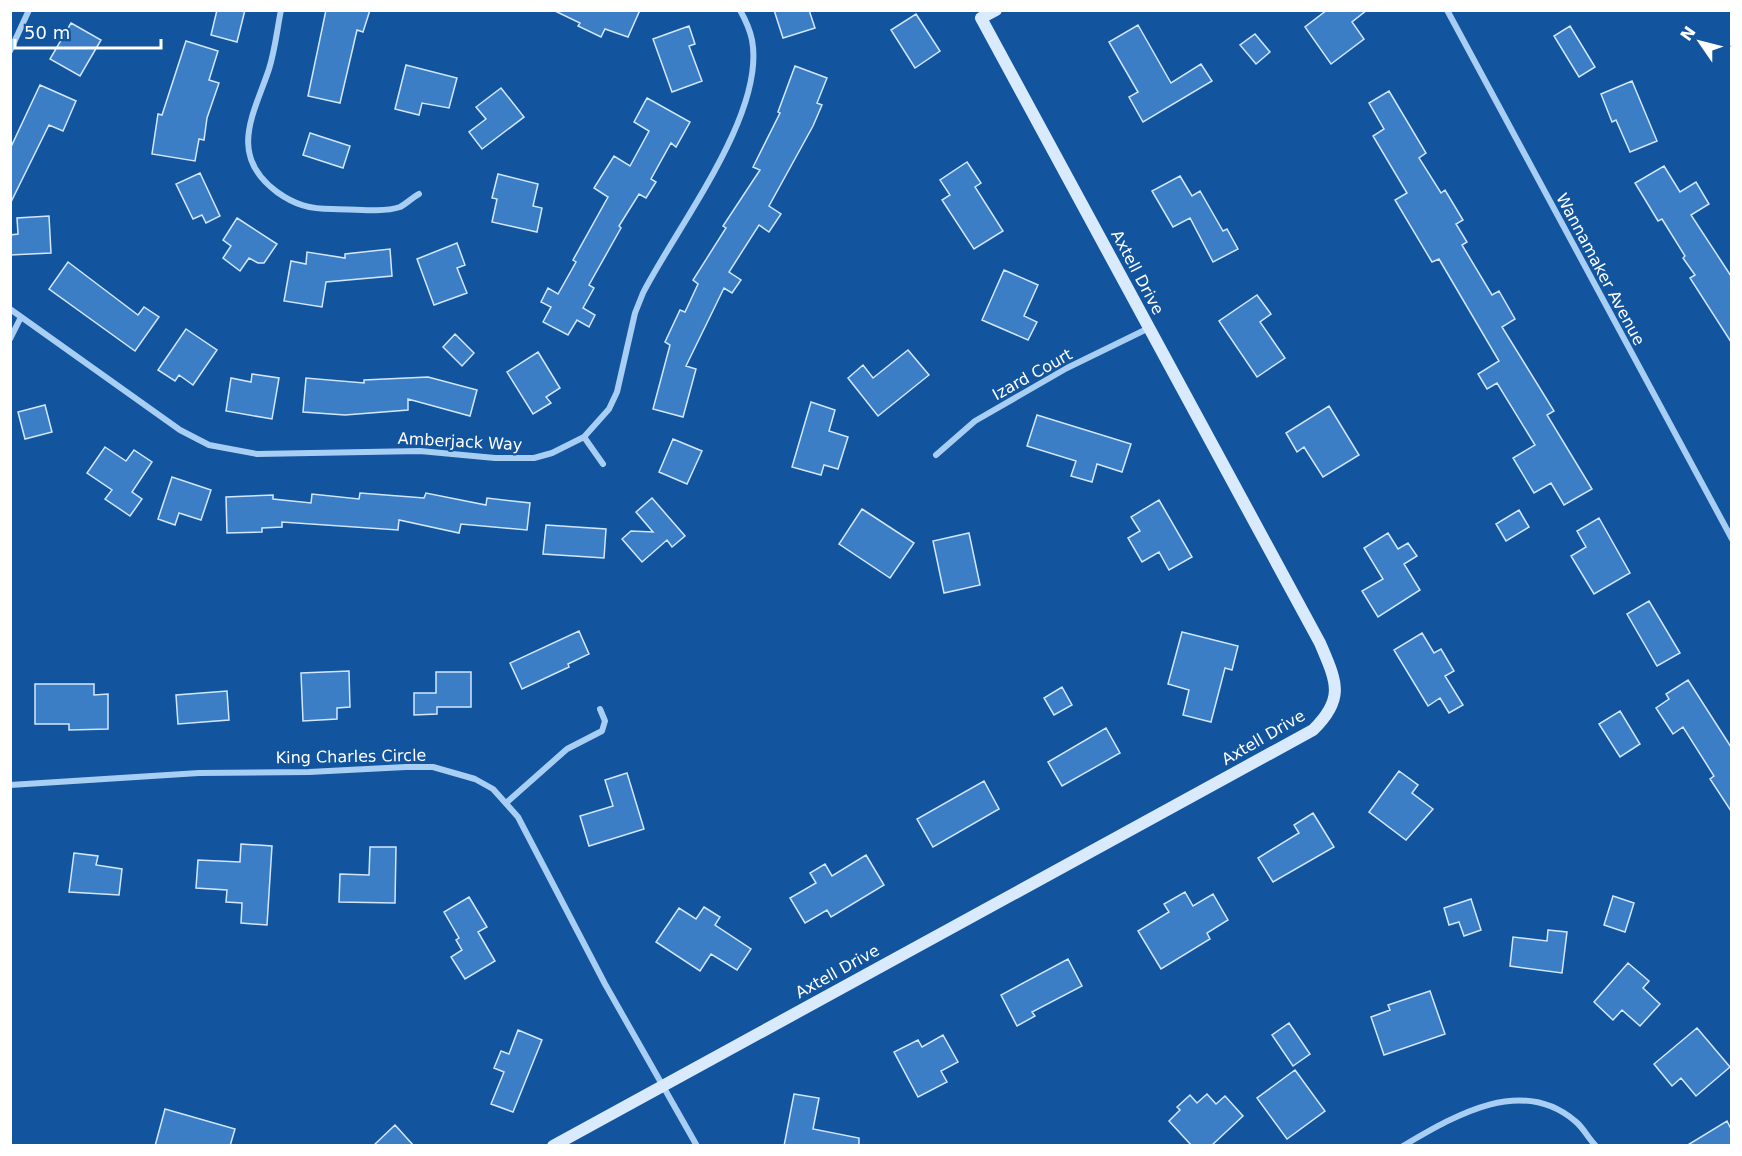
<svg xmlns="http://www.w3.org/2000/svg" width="1742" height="1156" font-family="'DejaVu Sans',sans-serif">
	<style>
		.building { fill: #3c7ec5; stroke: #d2e7fe; stroke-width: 1.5 }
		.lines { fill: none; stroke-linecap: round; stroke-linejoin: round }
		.street { stroke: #a9cef4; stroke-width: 6 }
		.secondary { stroke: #d9eafd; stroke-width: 12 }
		.labels { text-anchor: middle; stroke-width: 4.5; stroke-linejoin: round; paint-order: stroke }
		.street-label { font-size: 16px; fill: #fff; stroke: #12559e }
	</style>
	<rect width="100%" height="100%" fill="#12559e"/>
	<path class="building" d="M217,10H245L237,42L211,35Z
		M326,10H370L363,32L357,30L340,103L308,96Z
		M553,10H640L628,37L605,29L601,37L578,26L580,23Z
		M774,10H809L815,28L783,38Z
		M1327,10H1367L1352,22L1364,39L1331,64L1305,27Z
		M916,14L940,51L915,68L891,30Z
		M71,23L101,40L80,76L50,59Z
		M1138,25L1171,83L1201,64L1212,81L1143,122L1129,97L1138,92L1109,42Z
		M689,26L695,44L689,46L702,81L672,92L653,39Z
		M1570,26L1595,67L1579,77L1554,36Z
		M1255,34L1270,52L1256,64L1240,45Z
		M186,41L218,51L209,80L219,83L207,118L204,140L199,139L195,161L152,154L158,114L162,115Z
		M406,65L457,78L449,108L422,103L419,115L395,109Z
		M795,66L827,78L817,103L822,105L813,126L769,206L781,214L769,232L759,225L729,272L741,280L732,293L724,288L686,366L696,369L683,417L653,409L670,345L665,342L680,310L685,312L698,284L693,280L726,228L723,226L760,170L753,167L780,113L778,112Z
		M1632,81L1657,141L1630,152L1616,120L1612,122L1601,94Z
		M40,85L76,101L63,131L49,125L10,204V149Z
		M501,88L524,117L482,149L469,132L486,119L476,107Z
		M1389,91L1426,153L1419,158L1441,193L1445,190L1463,220L1456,224L1467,242L1462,245L1492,295L1499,291L1515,319L1502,327L1554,411L1547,415L1592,489L1564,505L1551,483L1534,493L1513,458L1535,445L1497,383L1487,389L1478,374L1499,361L1439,259L1432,262L1395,200L1407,193L1373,136L1384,129L1369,103Z
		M647,98L690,122L676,147L671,143L651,179L656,182L646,198L639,194L619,226L621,228L589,285L594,288L583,308L595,315L589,327L577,320L568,335L543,322L551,307L541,302L548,288L558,294L576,262L573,260L608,197L594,188L614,156L630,166L649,131L634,122Z
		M310,133L350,146L343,168L303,155Z
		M967,162L981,183L975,187L1003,231L974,249L942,200L950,195L940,180Z
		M1664,166L1680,192L1696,182L1709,204L1691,215L1731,276V342L1690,278L1695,275L1683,258L1685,256L1662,219L1658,221L1635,183Z
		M200,173L220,216L206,223L202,215L193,219L176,184Z
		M498,174L538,184L533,206L542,208L537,232L492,222L497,199L492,198Z
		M1180,176L1192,196L1200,191L1223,231L1227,229L1238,249L1213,262L1190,218L1173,227L1152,191Z
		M49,216L51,253L10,255V235L18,234L17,218Z
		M237,218L277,244L264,263H258L249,258L240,271L223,258L231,246L223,240Z
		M457,243L465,265L457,268L467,293L434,305L417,259Z
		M390,249L392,276L326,282L322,307L284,301L291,261L306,264L307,252L345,258V254Z
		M68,262L138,315L144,307L159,317L135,351L49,289Z
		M1004,270L1038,285L1024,316L1037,322L1028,340L982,320Z
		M1257,295L1271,314L1260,322L1285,358L1257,377L1219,321Z
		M186,329L217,350L193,385L179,375L175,381L158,370Z
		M455,334L474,353L462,366L443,347Z
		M908,350L929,375L878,416L848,378L863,365L873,378Z
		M538,352L560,388L546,397L551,403L533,414L507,372Z
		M252,374L279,378L272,419L226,411L231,378L251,382Z
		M428,377L477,390L470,416L408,399V410L345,415L303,412L306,378L364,383V380Z
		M811,402L835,410L829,431L848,437L838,469L824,465L821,475L792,467Z
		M45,405L52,432L25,439L18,412Z
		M1329,406L1359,455L1323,477L1304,447L1297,452L1286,433Z
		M1037,415L1131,444L1122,472L1097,464L1092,482L1071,476L1076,461L1027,446Z
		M673,439L702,451L687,484L659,472Z
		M105,447L126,461L134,450L152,462L132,492L142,499L130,516L105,499L112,490L87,473Z
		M172,477L211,490L201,520L179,513L175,525L158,519Z
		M360,493L424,498L426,493L486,505L487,498L530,503L527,530L461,524L459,533L399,520L398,530L282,522V527L262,528V532L227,533L226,497L273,495V499L311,503L312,494L359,499Z
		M652,498L685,536L672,547L667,540L642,562L622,539L631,531L653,532L636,512Z
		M1159,500L1192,557L1169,570L1159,552L1142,562L1128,538L1140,531L1131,517Z
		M862,509L914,543L890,578L839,544Z
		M1519,510L1529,527L1506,541L1496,524Z
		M1599,518L1630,573L1594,594L1571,556L1586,547L1577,531Z
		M546,525L606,529L604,558L543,554Z
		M969,533L980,585L944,593L933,541Z
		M1388,533L1398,549L1408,543L1417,556L1404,564L1420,590L1378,617L1362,591L1383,579L1364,548Z
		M1649,601L1680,653L1657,666L1627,614Z
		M579,631L589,654L568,664L569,667L522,689L510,663Z
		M1182,632L1238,646L1232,670L1225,668L1211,722L1183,715L1189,690L1168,684Z
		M1422,633L1434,653L1441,649L1454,671L1445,676L1463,705L1449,713L1440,698L1428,706L1394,650Z
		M349,671L350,707L337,708V719L303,721L301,673Z
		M436,672H471V707H437V714L414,715V693H436Z
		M1688,680L1731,747V811L1710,779L1714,776L1683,727L1673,734L1656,708L1669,699L1666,694Z
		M35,684H94V695L108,694V729L69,730V724H35Z
		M1062,687L1072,705L1054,715L1044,698Z
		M227,691L229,720L178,724L176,695Z
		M1620,711L1640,744L1620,757L1599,724Z
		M1106,728L1120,753L1062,786L1048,762Z
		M1399,771L1418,785L1412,793L1433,809L1406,840L1369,812Z
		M627,773L644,829L589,846L580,816L613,806L605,780Z
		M984,781L999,809L933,847L917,819Z
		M1313,813L1334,847L1273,882L1258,858L1299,833L1294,825Z
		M241,844L272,846L267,925L241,923L242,903L226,902L227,890L196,888L198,860L240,862Z
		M370,847H396L395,903L339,902L340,874L369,875Z
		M74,853L98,856L96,865L122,869L119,895L69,892Z
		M866,855L884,885L831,917L827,910L805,923L790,898L816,883L810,873L825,864L832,876Z
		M1185,892L1193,906L1213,894L1228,920L1207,933L1210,939L1161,969L1138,931L1169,912L1164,904Z
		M1613,896L1634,903L1625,932L1604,925Z
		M469,897L487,927L478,932L495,961L465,979L451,957L462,950L456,940L459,938L444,912Z
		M1471,899L1481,930L1464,936L1459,922L1449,925L1444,908Z
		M704,907L720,917L715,925L751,949L737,970L711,954L700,971L656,942L679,908L696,919Z
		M1548,930L1567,932L1562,973L1510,966L1513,937L1547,941Z
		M1068,959L1082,986L1032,1012L1035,1016L1017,1026L1001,995Z
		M1628,963L1649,981L1643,988L1660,1004L1640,1026L1622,1010L1613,1020L1594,1002Z
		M1430,991L1445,1034L1384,1055L1371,1017L1390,1010L1388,1005Z
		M1289,1023L1310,1054L1293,1066L1272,1035Z
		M1697,1028L1730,1067L1696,1096L1681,1078L1672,1086L1654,1064Z
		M518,1030L542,1040L513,1112L491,1104L504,1072L494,1068L501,1051L509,1054Z
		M943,1035L958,1062L941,1071L947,1082L918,1097L894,1052L918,1040L922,1047Z
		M1295,1070L1325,1111L1287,1139L1257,1098Z
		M794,1094L819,1098L813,1129L859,1138V1146H784Z
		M1207,1094L1216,1104L1225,1096L1243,1116L1211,1146H1192L1169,1121L1180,1110L1177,1107L1190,1095L1197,1103Z
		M165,1109L235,1129L230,1146H155Z
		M1727,1121L1731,1129V1146H1686Z
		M395,1125L414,1146H373Z"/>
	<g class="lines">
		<path class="street" d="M281,10C277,30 275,50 269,69C254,114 227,155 277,192C295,205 310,209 332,209C350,209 383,213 400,207C406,204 413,197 419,194
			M1447,10L1732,539
			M10,51L29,10
			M10,309L180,430L209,445L257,454L420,451L495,458H534L552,453L584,437L609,409L617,392L635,313L643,293C676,228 766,114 752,40C750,30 745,19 740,10
			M10,339L21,317
			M584,437L603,464
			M936,455L975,421L1067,368L1149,328
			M10,785L199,773L309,772L406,767H433L475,779L493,789L518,817L605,984L697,1146
			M506,803L567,749L602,731L605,721L600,709
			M1403,1146C1454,1116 1521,1075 1575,1121C1583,1127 1588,1138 1596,1146"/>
		<path class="secondary" d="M553,1146L1313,730C1346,698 1336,681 1320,643L981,18L996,10"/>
	</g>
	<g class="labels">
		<g class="street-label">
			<text transform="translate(1601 269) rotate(62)" y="6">Wannamaker Avenue</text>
			<text transform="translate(1138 272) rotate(62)" y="6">Axtell Drive</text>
			<text transform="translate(1032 374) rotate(-29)" y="6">Izard Court</text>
			<text transform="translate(460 441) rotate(3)" y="6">Amberjack Way</text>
			<text transform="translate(1263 737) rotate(-30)" y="6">Axtell Drive</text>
			<text transform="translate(351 756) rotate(-1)" y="6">King Charles Circle</text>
			<text transform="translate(837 971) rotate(-29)" y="6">Axtell Drive</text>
		</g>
	</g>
	<rect width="1742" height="1156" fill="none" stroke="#ffffff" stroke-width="24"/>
	<g transform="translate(1700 42) rotate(305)" stroke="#12559e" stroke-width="4.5" paint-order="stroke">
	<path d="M0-4.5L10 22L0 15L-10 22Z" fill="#ffffff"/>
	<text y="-9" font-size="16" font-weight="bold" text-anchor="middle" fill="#ffffff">N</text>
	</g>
	<path d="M15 39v9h146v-9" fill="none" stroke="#ffffff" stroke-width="3"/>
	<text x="24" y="39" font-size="18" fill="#ffffff" stroke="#12559e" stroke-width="4.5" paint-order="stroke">50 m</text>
</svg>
